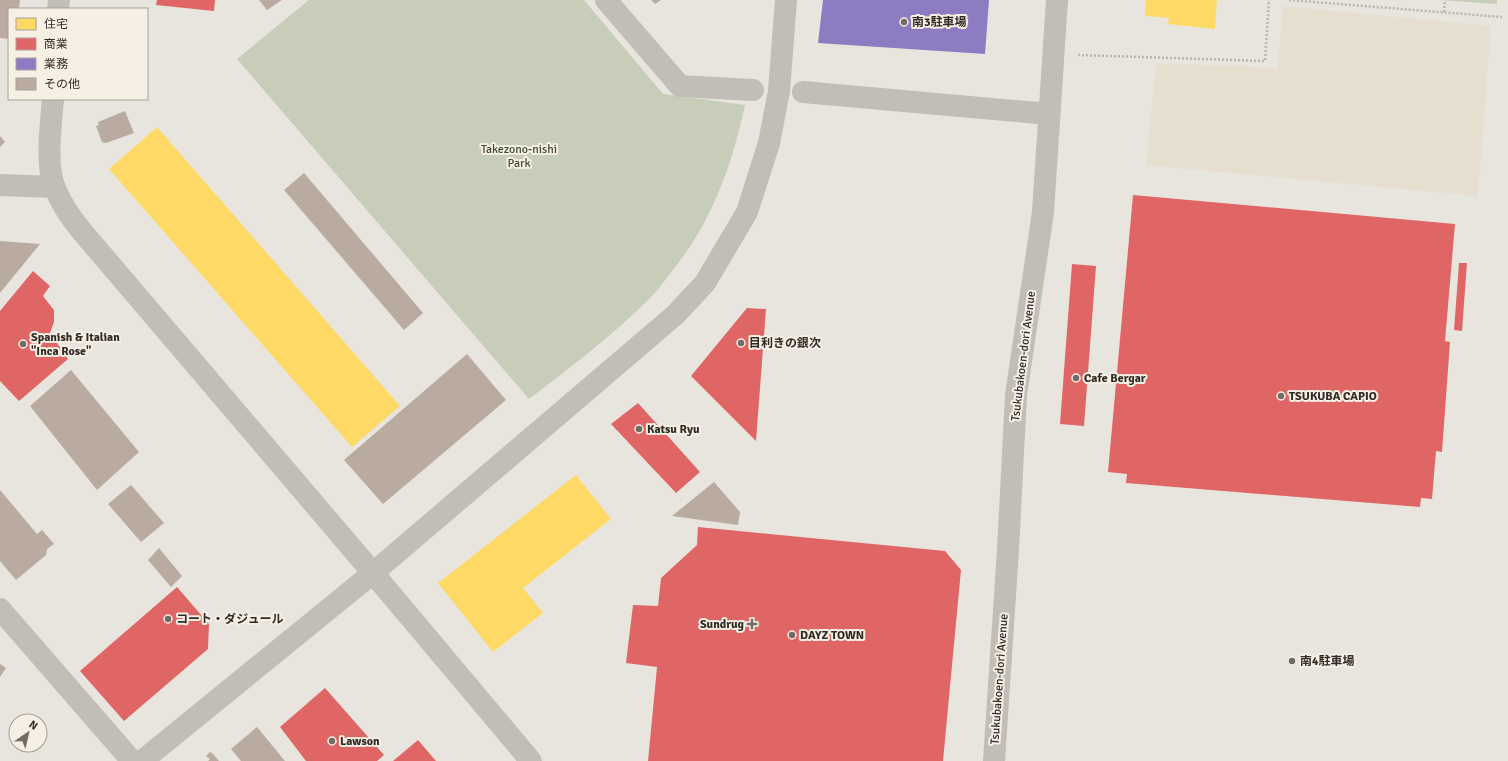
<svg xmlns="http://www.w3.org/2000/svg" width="1508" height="761" font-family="Signika,'Noto Sans JP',sans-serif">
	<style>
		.green { fill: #c8cdb9 }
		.plaza { fill: #e6dece }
		.homes { fill: #ffd966 }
		.shops { fill: #e06666 }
		.offices { fill: #8e7cc3 }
		.building { fill: #baaba1 }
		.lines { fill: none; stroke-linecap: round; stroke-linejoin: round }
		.path { stroke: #bab5b0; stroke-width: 2.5; stroke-dasharray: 2 2; stroke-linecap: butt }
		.minor { stroke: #c1bdb7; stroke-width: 22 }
		.poi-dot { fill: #716c66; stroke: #f6efe4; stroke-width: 1.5 }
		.labels { text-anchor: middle; stroke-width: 4; stroke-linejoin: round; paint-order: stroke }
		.poi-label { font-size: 12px; font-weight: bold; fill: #312b26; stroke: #f6efe4; text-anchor: start }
		.park-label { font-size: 12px; fill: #3e4c2d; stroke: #f6efe4 }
		.street-label { font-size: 12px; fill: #312b26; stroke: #f6efe4 }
	</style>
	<rect width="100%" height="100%" fill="#e8e5de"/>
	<path class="green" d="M309,0H584L663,94L745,105C731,169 711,224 669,275C663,283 657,291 650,298C613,335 571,367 529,399L237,59Z
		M1440,0H1497V4Z"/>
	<path class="plaza" d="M1283,6L1491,26L1478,196L1146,165L1156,63L1278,68Z"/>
	<path class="homes" d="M1146,0H1217L1215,29L1168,24L1169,18L1145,16Z
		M157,127L400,406L352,447L109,169Z
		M576,475L611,519L523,588L543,613L493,652L438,583Z"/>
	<path class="shops" d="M157,0H215L214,11L156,5Z
		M1133,195L1455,224L1445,341L1450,342L1442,452L1436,451L1432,499L1421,498L1420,507L1126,483L1127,474L1108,472Z
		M1459,263H1467L1462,331L1454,330Z
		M1072,264L1096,266L1084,426L1060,424Z
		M33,271L50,286L43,296L54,310V322L50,333L68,359L19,401L0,381V311Z
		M747,308L766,309L756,441L691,376Z
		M638,403L700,472L676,493L611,424Z
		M698,527L945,551L961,570L943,761H648L657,667L626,663L633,605L658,606L661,578L697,545Z
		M177,587L209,624L208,649L124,721L80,671Z
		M325,688L384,755L377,761H306L280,727Z
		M418,740L436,761H393Z"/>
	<path class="offices" d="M823,0H989L985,54L818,43Z"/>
	<path class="building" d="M0,0H20L19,9H9V39L0,38Z
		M259,0H282L267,10Z
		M651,0H661L655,4Z
		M125,111L134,133L106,143L102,142L96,126L99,125L98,122Z
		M0,136L5,142L0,147Z
		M304,173L423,313L404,330L284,190Z
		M0,241L40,244L0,293Z
		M467,354L506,400L383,504L344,460Z
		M71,370L139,452L97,490L30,406Z
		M714,482L740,512L738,525L672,516Z
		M131,485L164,523L141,542L108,504Z
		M0,490L37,534L42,530L54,544L47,549L46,555L16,580L0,561Z
		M159,548L182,576L171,587L148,560Z
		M0,664L6,668L0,677Z
		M257,727L285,761H241L231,749Z
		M210,752L213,754L219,761H208L210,759L206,756Z"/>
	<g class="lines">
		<path class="path" d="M1289,0L1502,17
			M1444,12L1445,0
			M1078,55L1265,61L1269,0"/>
		<path class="minor" d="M606,0L680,86L753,90
			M58,9L59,0
			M803,92L1049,114
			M53,99C51,124 45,165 55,188C65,214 85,235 103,256L373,573L531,761
			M0,185L54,187
			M0,609L132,761
			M142,761L373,573L675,315L705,283L747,212L769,143L779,91L786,0
			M994,761L1008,550L1016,395L1043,212L1057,0"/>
	</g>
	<g class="poi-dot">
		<circle cx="904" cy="22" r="4"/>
		<circle cx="741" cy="343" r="4"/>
		<circle cx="23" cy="344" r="4"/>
		<circle cx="1076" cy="378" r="4"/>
		<circle cx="1281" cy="396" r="4"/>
		<circle cx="639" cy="429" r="4"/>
		<circle cx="168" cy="619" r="4"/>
		<path d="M750 618h4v4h4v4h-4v4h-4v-4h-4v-4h4z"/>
		<circle cx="792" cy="635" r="4"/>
		<circle cx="1292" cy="661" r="4"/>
		<circle cx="332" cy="741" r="4"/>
	</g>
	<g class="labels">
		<g class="poi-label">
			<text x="912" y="26">南3駐車場</text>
			<text x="31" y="341">Spanish &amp; Italian<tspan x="31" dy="14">"Inca Rose"</tspan></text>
			<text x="749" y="347">目利きの銀次</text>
			<text x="1084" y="382">Cafe Bergar</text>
			<text x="1289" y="400">TSUKUBA CAPIO</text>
			<text x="647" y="433">Katsu Ryu</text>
			<text x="176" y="623">コート・ダジュール</text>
			<text x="744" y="628" text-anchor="end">Sundrug</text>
			<text x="800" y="639">DAYZ TOWN</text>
			<text x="1300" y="665">南4駐車場</text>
			<text x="340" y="745">Lawson</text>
		</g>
		<g class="park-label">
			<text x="519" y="153">Takezono-nishi<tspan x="519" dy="14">Park</tspan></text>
		</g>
		<g class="street-label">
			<text transform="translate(1023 356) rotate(-83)" y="4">Tsukubakoen-dori Avenue</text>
			<text transform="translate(999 679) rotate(-86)" y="4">Tsukubakoen-dori Avenue</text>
		</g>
	</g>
	<rect x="8" y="8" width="140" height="92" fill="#f6efe4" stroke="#a7a198"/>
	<rect x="16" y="18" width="20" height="12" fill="#ffd966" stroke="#a7a198"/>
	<text x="44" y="28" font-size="12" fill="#312b26">住宅</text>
	<rect x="16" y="38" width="20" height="12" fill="#e06666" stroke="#a7a198"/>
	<text x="44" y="48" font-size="12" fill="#312b26">商業</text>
	<rect x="16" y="58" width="20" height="12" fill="#8e7cc3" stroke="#a7a198"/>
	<text x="44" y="68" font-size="12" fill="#312b26">業務</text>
	<rect x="16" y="78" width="20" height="12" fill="#baaba1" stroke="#a7a198"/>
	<text x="44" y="88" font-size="12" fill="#312b26">その他</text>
	<g transform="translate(28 733) rotate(34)"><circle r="19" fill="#f6efe4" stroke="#a7a198"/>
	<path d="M0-3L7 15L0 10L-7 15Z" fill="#716c66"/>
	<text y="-6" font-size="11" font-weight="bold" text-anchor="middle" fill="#312b26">N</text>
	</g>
</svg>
